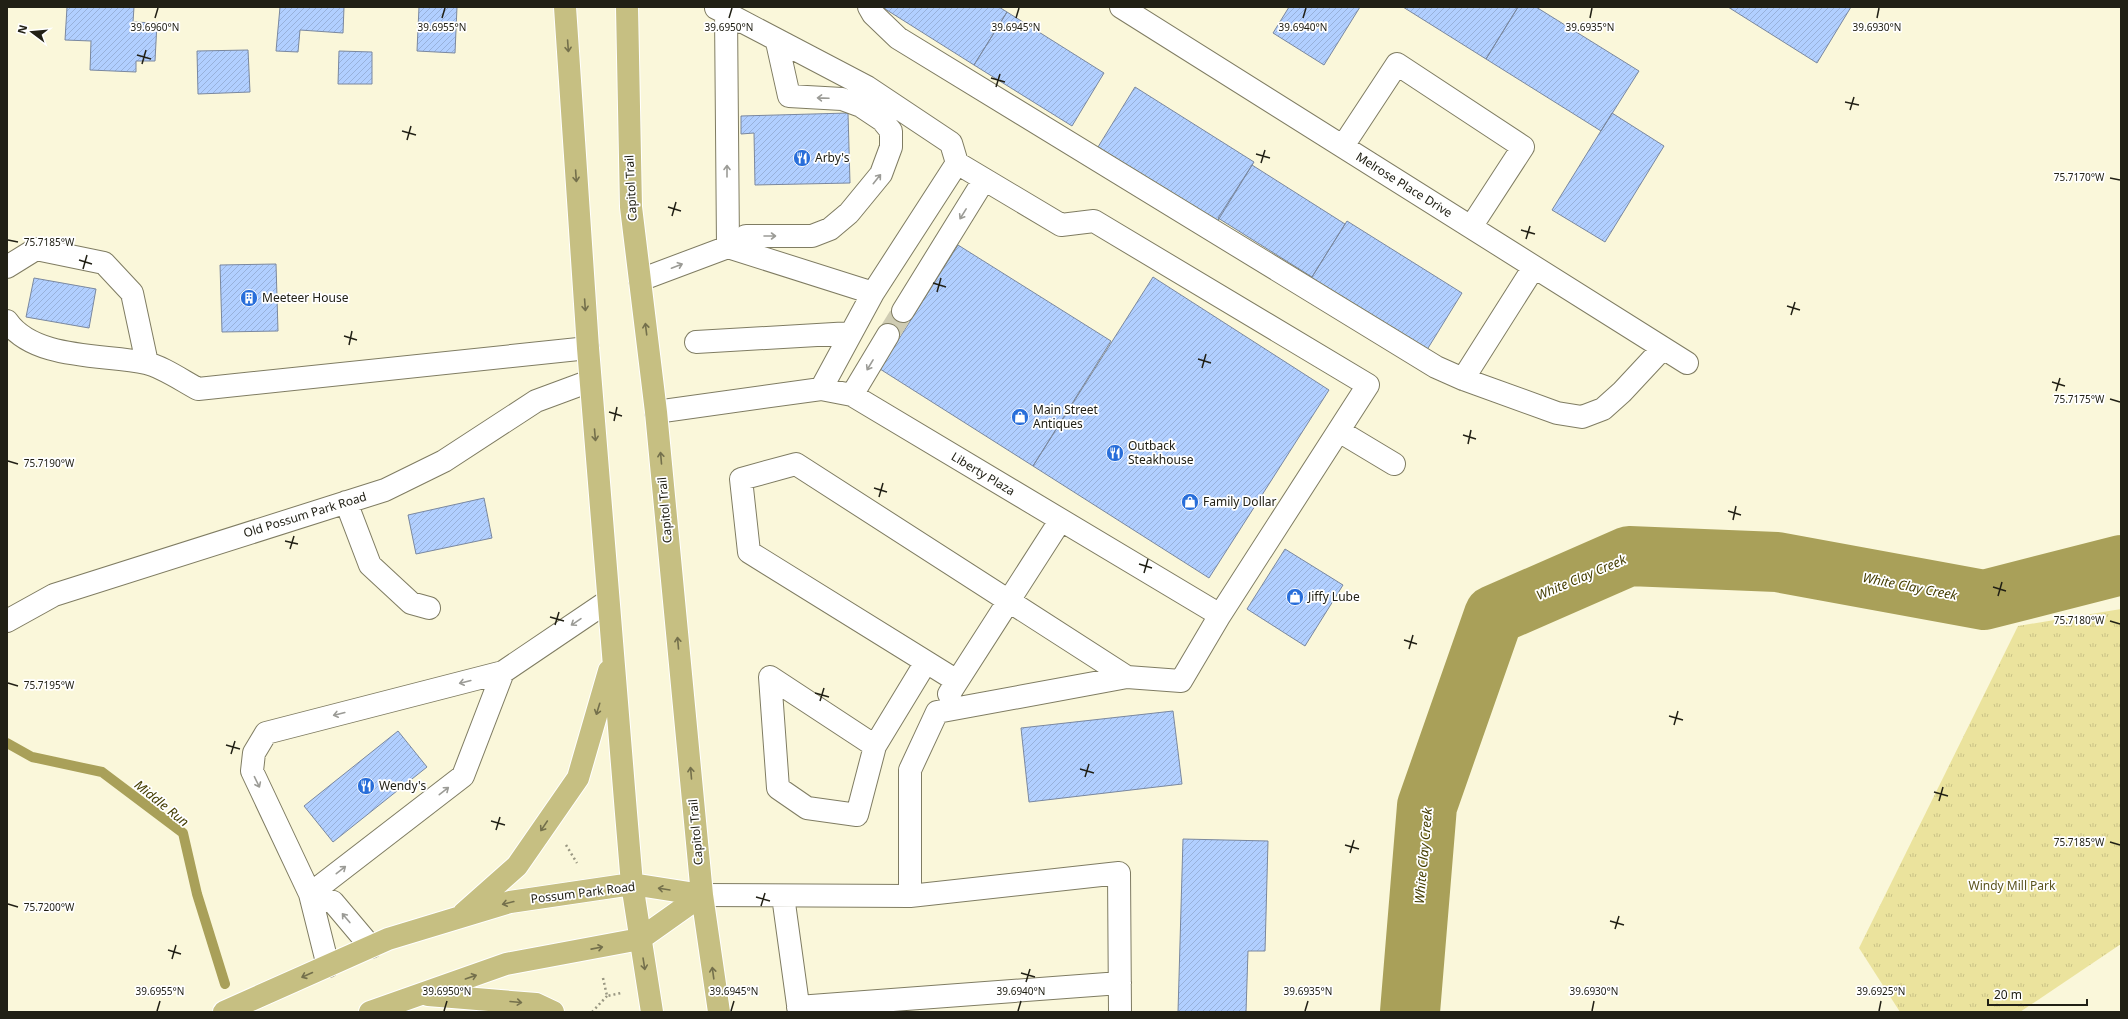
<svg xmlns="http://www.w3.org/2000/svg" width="2128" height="1019" font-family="'Noto Sans',sans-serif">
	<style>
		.park { fill: url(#park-tufts) }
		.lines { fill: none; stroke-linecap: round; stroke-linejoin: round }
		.stream { stroke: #a9a059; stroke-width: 10 }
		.river { stroke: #a9a059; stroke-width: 60 }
		.building { fill: url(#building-hatch); stroke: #7a889f }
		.minor-tunnel { stroke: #cfccb3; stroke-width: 22; stroke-dasharray: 22 11; stroke-linecap: butt }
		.minor-casing { stroke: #7f7c62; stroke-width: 24 }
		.major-casing { stroke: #fff; stroke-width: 24 }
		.path { stroke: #999782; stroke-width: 2.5; stroke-dasharray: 2 3; stroke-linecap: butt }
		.minor { stroke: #fff; stroke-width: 22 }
		.major { stroke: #c6bf82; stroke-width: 22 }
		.oneway { stroke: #74704c }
		.oneway2 { stroke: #9b9b96 }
		.ticks { fill: none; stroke: #212015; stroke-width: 1.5 }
		.labels { text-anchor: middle; stroke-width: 3.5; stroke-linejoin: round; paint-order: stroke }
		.poi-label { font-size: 12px; fill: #212015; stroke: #fff; text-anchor: start }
		.street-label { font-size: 12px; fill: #212015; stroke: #fff }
		.park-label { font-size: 12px; fill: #5a531d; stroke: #fff }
		.water-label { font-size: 13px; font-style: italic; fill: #443d01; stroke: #fff }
		.ticks-label { font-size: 10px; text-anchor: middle; fill: #212015; stroke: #fff; stroke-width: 3.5; stroke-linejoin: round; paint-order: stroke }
	</style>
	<defs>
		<pattern id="park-tufts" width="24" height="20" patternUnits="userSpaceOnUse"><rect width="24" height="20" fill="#ebe39d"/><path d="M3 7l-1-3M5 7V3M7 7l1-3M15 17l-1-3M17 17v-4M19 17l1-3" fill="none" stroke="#c9c286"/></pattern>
		<pattern id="building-hatch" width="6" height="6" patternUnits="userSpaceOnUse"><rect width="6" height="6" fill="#b1cfff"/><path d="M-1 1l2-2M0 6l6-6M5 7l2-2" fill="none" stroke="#98b1da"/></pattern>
	</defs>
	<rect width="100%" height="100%" fill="#faf7da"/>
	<path class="park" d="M2121,609V944L2020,1012H1900L1859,948L2018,626Z"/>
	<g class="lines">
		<path class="stream" d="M7,743L32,757L102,772L183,833L197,894L225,984"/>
		<path class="river" d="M1410,1012L1427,806L1494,615L1629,556L1777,562L1984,600L2121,565"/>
	</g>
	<path class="building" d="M67,7H134L133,22L157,23L155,61H136V72L90,70L91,41L65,40Z
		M280,7H344L343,33L300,30L298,52L276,51Z
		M419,7H457L455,53L417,51Z
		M882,7H999L1007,12L974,65Z
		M1289,7H1360L1324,65L1273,33Z
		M1403,7H1518L1486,59Z
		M1518,7H1536L1639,71L1601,131L1486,59Z
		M1728,7H1851L1817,63Z
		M1007,12L1104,73L1072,126L974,65Z
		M248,50L250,92L198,94L197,51Z
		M339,51L372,52V84H338Z
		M1135,87L1254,162L1217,222L1098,147Z
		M848,113L850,183L755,185L754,133L741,134V116Z
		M1612,113L1664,146L1605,242L1552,210Z
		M1252,165L1345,224L1312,277L1218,218Z
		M1347,221L1462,293L1425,353L1310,280Z
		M958,245L1111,341L1033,466L880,369Z
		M276,264L278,331L222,332L220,265Z
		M1153,277L1329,390L1209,578L1033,466Z
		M34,278L96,289L89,328L26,317Z
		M484,498L492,538L416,554L408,515Z
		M1285,549L1343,585L1305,646L1247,609Z
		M1173,711L1182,784L1029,802L1021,728Z
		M398,731L427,767L333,842L304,806Z
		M1183,839L1268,841L1265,951H1248L1246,1012H1178Z"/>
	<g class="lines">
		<path class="minor-tunnel" d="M888,335L903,311"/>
		<defs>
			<path id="minor" d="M869,7L873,14L898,38L1436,367L1463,379L1557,413L1582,417L1603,409L1622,392L1663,348
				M1121,7L1687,363
				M726,13L867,87L951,143L957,163L873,293
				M1343,146L1397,64L1523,147L1471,227
				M957,163L1061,225L1094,221L1368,385L1220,615
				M728,247L873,293L821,389
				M740,249L746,236H812L830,229L849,213L881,174L891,147V131L882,120L861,106L842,99L789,96L777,42
				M7,267L36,249L104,263L132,293L147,363
				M640,280L728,247L726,13L716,8
				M903,311L984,180
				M7,321C34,360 103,354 146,363C161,366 183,381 198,389L588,348
				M696,342L851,333
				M1463,379L1534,267
				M852,395L888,335
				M656,412L821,389L852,395L1220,615L1181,681L1127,677L937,712L910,770V896
				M1339,431L1394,464
				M346,502L370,565L411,603L429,608
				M7,621L54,595L385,490L444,461L536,401L590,381
				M503,672L463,776L310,894L252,771L254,753L266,733L503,672L608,601
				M957,681L749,552L741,479L796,464L1127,677
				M949,694L1060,521
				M875,746L857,815L807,808L778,788L770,677L875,746L926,662
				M702,895L910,896L1119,873L1120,1012
				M783,896L799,1012
				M328,966L310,894L333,902L371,947
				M798,1007L1120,983"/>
			<path id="major" d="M565,7L588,348L626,813L632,884L652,1012
				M627,7L631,207L656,412L702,895L719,1012
				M464,913L517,866L578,778L609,671
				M428,995L536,1004L553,1012
				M224,1012L388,939L510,902L632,884L702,895
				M370,1012L506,964L640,939L702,895"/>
		</defs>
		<use href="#minor" class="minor-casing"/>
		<use href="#major" class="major-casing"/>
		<path class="path" d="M566,845L577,863
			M603,978L607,996L621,993
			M592,1012L607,996"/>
		<use href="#minor" class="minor"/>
		<use href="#major" class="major"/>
	</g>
	<defs><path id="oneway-shaft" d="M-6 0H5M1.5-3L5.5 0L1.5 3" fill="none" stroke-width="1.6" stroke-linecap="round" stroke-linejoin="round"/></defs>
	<g class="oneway">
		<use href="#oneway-shaft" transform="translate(568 46) rotate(86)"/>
		<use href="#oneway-shaft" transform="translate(576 176) rotate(86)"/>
		<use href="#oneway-shaft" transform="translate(585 305) rotate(86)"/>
		<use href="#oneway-shaft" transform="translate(646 329) rotate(-97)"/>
		<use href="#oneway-shaft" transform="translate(595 435) rotate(85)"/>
		<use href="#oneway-shaft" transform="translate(661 458) rotate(-95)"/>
		<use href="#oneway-shaft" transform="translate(678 643) rotate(-95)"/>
		<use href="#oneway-shaft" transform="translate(598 709) rotate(107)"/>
		<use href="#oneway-shaft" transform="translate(691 773) rotate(-95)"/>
		<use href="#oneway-shaft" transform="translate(544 826) rotate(124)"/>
		<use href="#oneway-shaft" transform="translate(664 889) rotate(-171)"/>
		<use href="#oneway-shaft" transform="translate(508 903) rotate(166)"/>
		<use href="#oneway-shaft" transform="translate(597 948) rotate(-11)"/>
		<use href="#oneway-shaft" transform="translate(644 964) rotate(81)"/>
		<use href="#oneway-shaft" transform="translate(713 973) rotate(-98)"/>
		<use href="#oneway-shaft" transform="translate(307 975) rotate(156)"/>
		<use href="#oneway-shaft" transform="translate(471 977) rotate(-19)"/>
		<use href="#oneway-shaft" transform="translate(516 1002) rotate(5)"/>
	</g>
	<g class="oneway2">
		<use href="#oneway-shaft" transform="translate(823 98) rotate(-178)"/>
		<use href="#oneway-shaft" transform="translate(727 171) rotate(-90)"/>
		<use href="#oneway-shaft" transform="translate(877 179) rotate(-51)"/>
		<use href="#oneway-shaft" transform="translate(963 214) rotate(122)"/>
		<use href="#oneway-shaft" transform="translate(770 236)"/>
		<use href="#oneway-shaft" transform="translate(677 266) rotate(-21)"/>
		<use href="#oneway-shaft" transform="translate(870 365) rotate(121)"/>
		<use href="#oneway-shaft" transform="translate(576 622) rotate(146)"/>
		<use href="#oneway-shaft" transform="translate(465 682) rotate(166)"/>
		<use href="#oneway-shaft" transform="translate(339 714) rotate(166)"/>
		<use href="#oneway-shaft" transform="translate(257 782) rotate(64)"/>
		<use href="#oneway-shaft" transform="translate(444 791) rotate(-38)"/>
		<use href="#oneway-shaft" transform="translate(341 870) rotate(-38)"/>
		<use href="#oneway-shaft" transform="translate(346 918) rotate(-130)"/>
	</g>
	<path class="ticks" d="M155,18L158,8M442,18L445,8M729,18L732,8M1016,18L1019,8M1303,18L1306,8M1590,18L1592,8M1877,18L1879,8M137,55L151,59M142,64L146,50M991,78L1005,82M996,87L1000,74M1845,102L1859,105M1850,110L1854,97M402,131L416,135M407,140L411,126M1256,154L1270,158M1261,163L1265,150M2110,178L2120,180M668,207L681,211M672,216L676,202M1521,230L1535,234M1526,239L1530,226M8,240L18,242M79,260L92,264M83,269L87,255M933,283L946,287M937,292L941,278M1787,306L1800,310M1791,315L1795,302M344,336L357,340M349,345L352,331M1198,359L1211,363M1202,368L1206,354M2052,382L2065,386M2056,391L2060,378M2110,399L2120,402M609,412L622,416M614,421L617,407M1463,435L1476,439M1468,444L1471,430M8,461L18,464M874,488L887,492M879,497L883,483M1728,511L1741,515M1733,520L1736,506M285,541L298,544M290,549L294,536M1139,564L1152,568M1144,573L1148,559M1993,587L2006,591M1998,596L2002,582M550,617L564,621M2110,621L2120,624M555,625L559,612M1404,640L1417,644M1409,649L1413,635M8,683L18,686M815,693L829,697M820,701L824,688M1669,716L1683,720M1674,725L1678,711M226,745L240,749M231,754L235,741M1080,769L1094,773M1085,777L1089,764M1934,792L1948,796M1939,801L1943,787M491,821L505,825M496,830L500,817M2110,842L2120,845M1345,845L1359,849M1350,853L1354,840M756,897L770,901M8,904L18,907M761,906L765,893M1610,921L1624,925M1615,929L1619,916M168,950L181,954M172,959L176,945M1021,973L1035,977M1026,982L1030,969M157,1011L160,1001M444,1011L447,1001M731,1011L734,1001M1018,1011L1021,1001M1305,1011L1308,1001M1592,1011L1594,1001M1879,1011L1881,1001"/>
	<defs>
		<symbol id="restaurant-disc" viewBox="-11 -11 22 22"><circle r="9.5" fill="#286eda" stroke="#fff"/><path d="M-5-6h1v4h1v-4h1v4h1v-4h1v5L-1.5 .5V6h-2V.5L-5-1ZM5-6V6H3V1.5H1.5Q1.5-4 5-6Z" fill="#fff"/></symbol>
		<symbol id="building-disc" viewBox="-11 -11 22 22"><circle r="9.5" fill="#286eda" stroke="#fff"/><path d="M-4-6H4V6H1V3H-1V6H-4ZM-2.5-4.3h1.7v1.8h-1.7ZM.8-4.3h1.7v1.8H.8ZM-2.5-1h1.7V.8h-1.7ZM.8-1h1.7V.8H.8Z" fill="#fff"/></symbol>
		<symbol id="shop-disc" viewBox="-11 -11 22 22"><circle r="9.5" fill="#286eda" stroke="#fff"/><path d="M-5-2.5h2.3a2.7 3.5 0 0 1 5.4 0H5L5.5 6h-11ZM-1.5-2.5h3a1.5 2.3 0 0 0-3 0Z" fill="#fff"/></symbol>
	</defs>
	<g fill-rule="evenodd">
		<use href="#restaurant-disc" x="792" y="148" width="20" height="20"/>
		<use href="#building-disc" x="239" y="288" width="20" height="20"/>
		<use href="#shop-disc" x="1010" y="407" width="20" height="20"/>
		<use href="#restaurant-disc" x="1105" y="443" width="20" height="20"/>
		<use href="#shop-disc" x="1180" y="492" width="20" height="20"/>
		<use href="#shop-disc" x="1285" y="587" width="20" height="20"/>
		<use href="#restaurant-disc" x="356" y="776" width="20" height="20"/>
	</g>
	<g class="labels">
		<g class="poi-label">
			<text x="815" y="162">Arby's</text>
			<text x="262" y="302">Meeteer House</text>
			<text x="1033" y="414">Main Street<tspan x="1033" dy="14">Antiques</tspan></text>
			<text x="1128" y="450">Outback<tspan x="1128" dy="14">Steakhouse</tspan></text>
			<text x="1203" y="506">Family Dollar</text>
			<text x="1308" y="601">Jiffy Lube</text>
			<text x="379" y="790">Wendy's</text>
		</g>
		<g class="street-label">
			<text transform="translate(1404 185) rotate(32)" y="4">Melrose Place Drive</text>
			<text transform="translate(631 188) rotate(-93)" y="4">Capitol Trail</text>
			<text transform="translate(983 474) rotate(31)" y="4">Liberty Plaza</text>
			<text transform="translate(665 510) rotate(-95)" y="4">Capitol Trail</text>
			<text transform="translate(305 515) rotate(-17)" y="4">Old Possum Park Road</text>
			<text transform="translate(696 832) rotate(-95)" y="4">Capitol Trail</text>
			<text transform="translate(583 893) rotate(-7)" y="4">Possum Park Road</text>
		</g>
		<g class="park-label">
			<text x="2012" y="890">Windy Mill Park</text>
		</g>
		<g class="water-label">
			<text transform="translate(1581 577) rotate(-23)" y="5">White Clay Creek</text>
			<text transform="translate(1910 586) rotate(11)" y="5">White Clay Creek</text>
			<text transform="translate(162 803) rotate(39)" y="5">Middle Run</text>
			<text transform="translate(1423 856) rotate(-85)" y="5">White Clay Creek</text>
		</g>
	</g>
	<g class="ticks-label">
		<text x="155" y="31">39.6960°N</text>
		<text x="442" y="31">39.6955°N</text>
		<text x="729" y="31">39.6950°N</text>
		<text x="1016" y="31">39.6945°N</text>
		<text x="1303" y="31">39.6940°N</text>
		<text x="1590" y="31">39.6935°N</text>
		<text x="1877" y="31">39.6930°N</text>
		<text x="2079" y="181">75.7170°W</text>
		<text x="49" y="246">75.7185°W</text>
		<text x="2079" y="403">75.7175°W</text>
		<text x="49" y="467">75.7190°W</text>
		<text x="2079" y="624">75.7180°W</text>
		<text x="49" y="689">75.7195°W</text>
		<text x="2079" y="846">75.7185°W</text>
		<text x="49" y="911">75.7200°W</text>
		<text x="160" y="995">39.6955°N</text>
		<text x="447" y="995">39.6950°N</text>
		<text x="734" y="995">39.6945°N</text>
		<text x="1021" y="995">39.6940°N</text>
		<text x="1308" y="995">39.6935°N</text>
		<text x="1594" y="995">39.6930°N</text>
		<text x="1881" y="995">39.6925°N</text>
	</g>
	<rect width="2128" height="1019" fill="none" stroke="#212015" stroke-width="16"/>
	<g transform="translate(32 32) rotate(286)" stroke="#ffffff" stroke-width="3" paint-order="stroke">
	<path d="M0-3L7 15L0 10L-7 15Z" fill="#212015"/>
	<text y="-6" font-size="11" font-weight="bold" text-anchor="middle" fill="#212015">N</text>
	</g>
	<path d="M1988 999v6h99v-6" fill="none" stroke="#212015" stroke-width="2"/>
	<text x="1994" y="999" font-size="12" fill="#212015" stroke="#ffffff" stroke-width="3" paint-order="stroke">20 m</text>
</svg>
